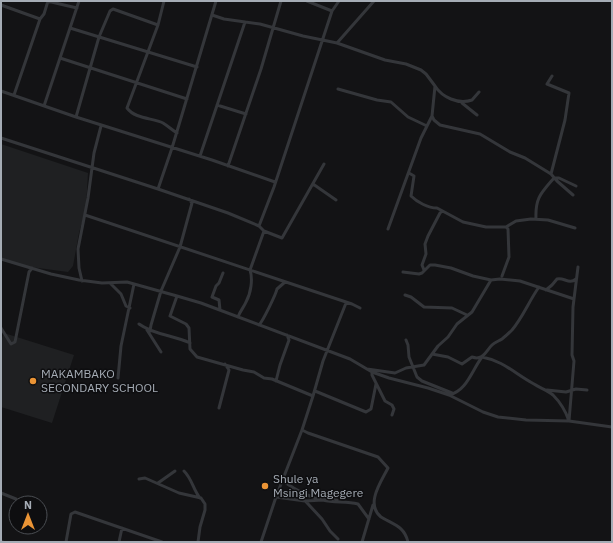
<svg xmlns="http://www.w3.org/2000/svg" width="613" height="543" font-family="'IBM Plex Sans',sans-serif">
	<style>
		.built { fill: #1f2022 }
		.lines { fill: none; stroke-linecap: round; stroke-linejoin: round }
		.minor { stroke: #34363a; stroke-width: 3 }
		.poi-dot { fill: #eb9435; stroke: #0e0e10; stroke-width: 1.5 }
		.labels { text-anchor: middle; stroke-width: 3; stroke-linejoin: round; paint-order: stroke }
		.poi-label { font-size: 12px; fill: #a5acb5; stroke: #0e0e10; text-anchor: start }
	</style>
	<rect width="100%" height="100%" fill="#131315"/>
	<path class="built" d="M1,144L88,173L86,208L79,233L73,266L68,272L23,266L1,259Z
		M4,333L74,355L52,423L1,407V341Z"/>
	<g class="lines">
		<path class="minor" d="M47,1L77,8
			M164,1L158,25L127,108C135,119 153,118 163,123C168,126 172,130 177,133
			M307,1L332,11
			M1,5L40,19L14,95
			M212,15L224,19L260,24L303,36L337,43L385,60L406,64L421,70L426,74L435,86L432,116L434,120L440,125L480,134L510,152L525,158L551,174L557,181L573,195
			M40,19L44,14L48,1
			M70,28L197,67
			M337,43L374,1
			M60,58L187,99
			M435,86C442,97 458,105 472,100L479,92
			M338,89L377,100L391,102L408,117L427,126
			M1,91L76,117L212,160L275,182
			M462,103L477,115
			M217,105L246,114
			M44,106L79,1
			M76,117L99,37L110,11L113,9L158,25
			M1,138L158,189L172,148L216,1
			M200,156L245,22
			M228,166L261,69L281,1
			M409,173L414,176L411,196C417,202 428,208 437,208L463,222L486,227H506L516,221L531,219L548,220L575,228
			M551,174L565,120L569,93L547,84L552,76
			M313,184L336,200
			M158,189L228,213L259,226L264,231L282,238L324,164
			M85,215L352,304L360,308
			M536,219C535,198 541,193 554,178H559L576,186
			M259,226L274,187L332,11L339,1
			M388,229L421,138L432,116
			M1,259L51,274L79,280L102,283L127,282L177,296L170,316L186,324L189,328L190,349L197,357L243,370L254,372L264,378L272,379L313,396L302,430L308,433L378,457L388,468C381,482 365,504 381,517C394,525 404,526 408,542
			M424,270L422,265L426,254L425,244L428,236L440,213L442,211
			M403,272L419,274L422,273L430,265H435L451,268L473,276L491,280
			M502,276L509,257L508,229L506,227
			M82,281L79,268L78,249L88,198L94,153L101,126
			M110,283L121,294L126,306L130,308
			M546,290L552,285L557,279C564,277 569,285 576,279
			M405,295L411,297L424,307L452,308L467,315
			M177,296L201,303L350,359L372,372L389,378L428,388L449,395L483,412L498,417L526,420L569,421L612,427
			M220,310L219,300L212,297L216,286L219,283L223,273
			M238,317C240,311 244,307 246,302C251,293 253,279 250,270L264,231
			M139,324C154,335 173,335 190,343
			M259,325C263,321 276,294 277,289L285,282
			M1,328L11,344L15,342L29,272L32,268
			M147,330L161,352
			M150,331L151,325L161,291L180,247L192,203L189,199
			M406,340L408,345L409,357L417,377L422,381L452,393
			M432,354L448,357L462,364L472,357C483,361 486,351 492,345C495,342 499,341 502,339C506,336 509,333 512,330C523,317 529,301 539,287
			M367,369L395,373L406,368L424,365L438,346L448,337L457,324L472,312L491,280L500,279L520,281L574,299
			M372,372V375L385,401L392,405L394,409L392,415
			M118,378L121,346L134,284
			M276,381L280,365L289,340L287,335
			M547,390L566,392L576,389L587,390
			M315,391L366,412L371,409L376,384
			M449,395C467,391 472,370 482,357C504,361 515,374 534,384C540,388 547,390 553,395C560,402 566,412 569,421L574,361L572,355L573,307L578,267
			M313,396L323,361L346,303
			M219,408L229,370L225,364
			M184,471C192,479 193,489 200,498
			M139,479L145,478L179,493L201,498L205,504V510L200,527L198,542
			M283,481C294,489 308,497 323,500C334,503 346,501 358,504L369,519
			M158,483L175,471
			M296,491L322,519L330,531L338,539
			M1,493L16,499
			M276,497L305,501L323,500L326,497L332,496L337,500
			M1,541L3,542
			M66,542L71,514L75,512L162,542
			M119,542L122,528
			M261,542L276,497L302,430
			M362,542L373,505"/>
	</g>
	<g class="poi-dot">
		<circle cx="33" cy="381" r="4"/>
		<circle cx="265" cy="486" r="4"/>
	</g>
	<g class="labels">
		<g class="poi-label">
			<text x="41" y="378">MAKAMBAKO<tspan x="41" dy="14">SECONDARY SCHOOL</tspan></text>
			<text x="273" y="483">Shule ya<tspan x="273" dy="14">Msingi Magegere</tspan></text>
		</g>
	</g>
	<rect width="613" height="543" fill="none" stroke="#a5acb5" stroke-width="4"/>
	<g transform="translate(28 515)"><circle r="19" fill="#0e0e10" stroke="#4a4d52"/>
	<path d="M0-3L7 15L0 10L-7 15Z" fill="#eb9435"/>
	<text y="-6" font-size="11" font-weight="bold" text-anchor="middle" fill="#a5acb5">N</text>
	</g>
</svg>
